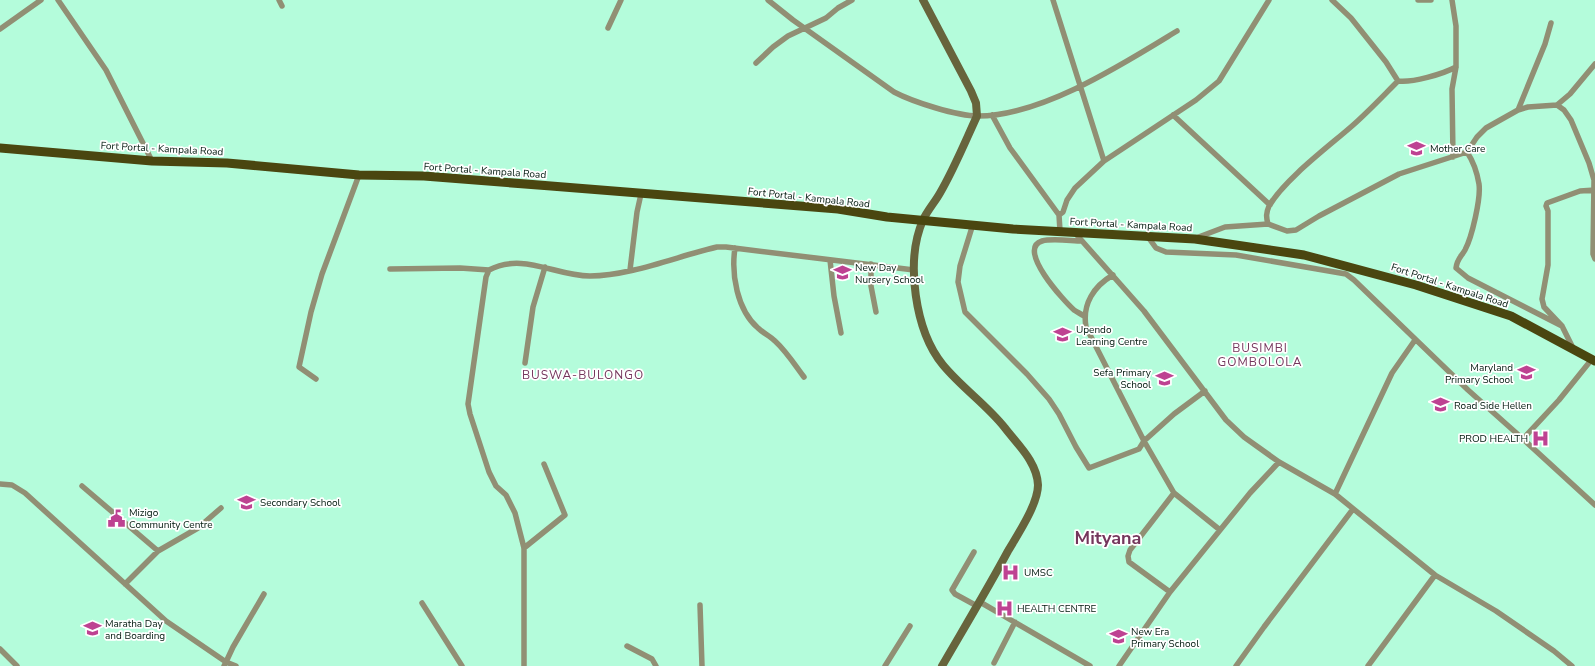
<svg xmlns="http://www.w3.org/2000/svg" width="1595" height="666" font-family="'Nunito Sans',sans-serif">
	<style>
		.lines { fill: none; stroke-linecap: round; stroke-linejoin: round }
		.minor { stroke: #918f74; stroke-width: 5.5 }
		.secondary { stroke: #67643c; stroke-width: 8 }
		.primary { stroke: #4a4610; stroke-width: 9 }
		.labels { text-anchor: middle; stroke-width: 3.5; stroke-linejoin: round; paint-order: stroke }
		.street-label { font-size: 10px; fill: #00190e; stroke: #fff }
		.poi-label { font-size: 10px; fill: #00190e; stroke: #fff; text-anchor: start }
		.quarter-label { font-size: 12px; letter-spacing: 1px; fill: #74365c; stroke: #fff }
		.town-label { font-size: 18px; font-weight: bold; fill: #74365c; stroke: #fff }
	</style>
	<rect width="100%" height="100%" fill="#b4fcdb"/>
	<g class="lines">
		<path class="minor" d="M58,0L106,70L152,161
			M279,0L282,6
			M768,0L793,20L894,92C913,102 957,116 978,116C1042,116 1123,64 1177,31
			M1053,0L1104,161
			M1332,0L1351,18L1386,62L1398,81C1412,83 1443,74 1456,67
			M1418,0H1431
			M1452,0L1456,26V67L1452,89L1453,157
			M608,28L621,0
			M0,29L41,0
			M756,63L773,47L788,36L826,18L838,8L852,0
			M1557,105L1564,110L1571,120L1589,163L1594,180L1593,254L1595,259
			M1518,110L1545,44L1551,23
			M992,115L1010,148L1059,215L1060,231
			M1173,115L1270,205
			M1467,152C1473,161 1477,172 1479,184C1481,198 1472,237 1465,250C1461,257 1457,259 1456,268L1468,278L1562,326
			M1059,215L1063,212L1067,200L1075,188L1104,161L1196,100L1219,81L1269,0
			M973,224L960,266L958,282L965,312L1027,374L1049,399L1059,414L1076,447L1089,468L1139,449L1144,441L1174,414L1205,391
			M1268,224L1287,231L1296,230L1319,216L1399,174L1467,152L1477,137L1486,128L1518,110L1528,107L1557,105L1570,94L1595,64
			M1075,233L1144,311L1226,420L1244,437L1279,462L1335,494L1435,575L1496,611L1554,651L1572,666
			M1148,237L1156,248L1166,252L1236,255L1346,274L1354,280L1468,390L1523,439L1595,505
			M1196,238L1225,227L1268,224C1266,217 1266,213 1269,206C1285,179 1328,147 1352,126C1368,112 1383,96 1398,81
			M1082,241C1072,241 1052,238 1042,241C1016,249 1064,301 1074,310C1077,312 1081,314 1084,316
			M735,248C731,274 737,310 758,328C763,333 770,336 775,341C786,351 795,365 804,377
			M830,260L834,296L841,333
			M871,264V286L876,312
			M390,269L460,268L489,270
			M630,270L637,212L641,194
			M1113,275C1094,286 1082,304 1086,327L1144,441L1174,493L1220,530
			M1573,348L1562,326L1544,307L1542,299L1548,265V211L1546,206L1547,203L1580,191L1595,190
			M525,363L533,307L545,267
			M316,379L299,367L311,312L322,274L359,175
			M1523,439L1559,400L1592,359
			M0,484L12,485L25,493L166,621L226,662L224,666
			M82,486L158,551
			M1335,494L1392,373L1415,340
			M524,548L565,515L544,464
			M974,552L952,590L955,594L977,606
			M125,584L158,551L198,528L221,508
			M1170,592L1129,562L1128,556L1130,550L1174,493
			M980,602L1090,666
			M422,603L462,666
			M700,605L702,666
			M627,646L652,659L656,666
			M0,649L17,666
			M994,663L1015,622
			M236,666L226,662L233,647L264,594
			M524,666V548L515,513L506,495L496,486L489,472L470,414L468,404L486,277L489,270C523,252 555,276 590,276C630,276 678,256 717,247H726L914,270
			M885,666L910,626
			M1119,666L1170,592L1250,493L1279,462
			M1236,666L1264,627L1353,509
			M1368,666L1435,575"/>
		<path class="secondary" d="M923,0L971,91L976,103L977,116C965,142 954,169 940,193C935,202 927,211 923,220C905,261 915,331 943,365C962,388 987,405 1005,428C1018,445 1037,462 1038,485C1038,504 1018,534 1008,551C987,590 964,628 942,666"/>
		<path class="primary" d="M0,148L152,161L227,163L359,175L424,176L551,186L838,209L887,217L1013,229L1195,239L1304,255L1416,285L1511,316L1595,361"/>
	</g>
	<defs>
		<symbol id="school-bare" viewBox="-9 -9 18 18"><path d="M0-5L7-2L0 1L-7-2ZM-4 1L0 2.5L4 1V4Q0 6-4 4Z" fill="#be4292" stroke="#fff" stroke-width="2.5" paint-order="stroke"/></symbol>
		<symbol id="hospital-bare" viewBox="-9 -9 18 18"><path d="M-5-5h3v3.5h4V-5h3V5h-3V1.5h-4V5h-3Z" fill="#be4292" stroke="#fff" stroke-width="2.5" paint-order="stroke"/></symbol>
		<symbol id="civic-bare" viewBox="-9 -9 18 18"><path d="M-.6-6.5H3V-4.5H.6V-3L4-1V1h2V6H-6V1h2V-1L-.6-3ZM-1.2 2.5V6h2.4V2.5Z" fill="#be4292" stroke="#fff" stroke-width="2.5" paint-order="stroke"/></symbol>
	</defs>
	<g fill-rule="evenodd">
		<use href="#school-bare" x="1404" y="136" width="25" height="25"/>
		<use href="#school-bare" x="830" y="260" width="25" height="25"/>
		<use href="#school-bare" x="1050" y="322" width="25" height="25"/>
		<use href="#school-bare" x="1514" y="360" width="25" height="25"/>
		<use href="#school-bare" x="1152" y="366" width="25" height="25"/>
		<use href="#school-bare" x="1428" y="392" width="25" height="25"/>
		<use href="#hospital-bare" x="1528" y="426" width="25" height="25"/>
		<use href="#school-bare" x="234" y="490" width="25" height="25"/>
		<use href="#civic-bare" x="104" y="506" width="25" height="25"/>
		<use href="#hospital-bare" x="998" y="560" width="25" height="25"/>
		<use href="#hospital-bare" x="992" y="596" width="25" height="25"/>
		<use href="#school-bare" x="80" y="616" width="25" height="25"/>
		<use href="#school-bare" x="1106" y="624" width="25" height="25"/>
	</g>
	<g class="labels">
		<g class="street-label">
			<text transform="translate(162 148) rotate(3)" y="4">Fort Portal - Kampala Road</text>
			<text transform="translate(485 170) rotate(4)" y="4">Fort Portal - Kampala Road</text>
			<text transform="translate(809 197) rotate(6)" y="4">Fort Portal - Kampala Road</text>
			<text transform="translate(1131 224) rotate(3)" y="4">Fort Portal - Kampala Road</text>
			<text transform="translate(1450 285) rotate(18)" y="4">Fort Portal - Kampala Road</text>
		</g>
		<g class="poi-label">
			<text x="1430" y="152">Mother Care</text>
			<text x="855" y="271">New Day<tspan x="855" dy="12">Nursery School</tspan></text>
			<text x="1076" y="333">Upendo<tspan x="1076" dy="12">Learning Centre</tspan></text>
			<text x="1513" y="371" text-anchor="end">Maryland<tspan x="1513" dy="12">Primary School</tspan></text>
			<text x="1151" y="376" text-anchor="end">Sefa Primary<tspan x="1151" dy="12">School</tspan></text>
			<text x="1454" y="409">Road Side Hellen</text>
			<text x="1528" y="442" text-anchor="end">PROD HEALTH</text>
			<text x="260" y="506">Secondary School</text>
			<text x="129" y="516">Mizigo<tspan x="129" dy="12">Community Centre</tspan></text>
			<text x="1024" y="576">UMSC</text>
			<text x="1017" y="612">HEALTH CENTRE</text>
			<text x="105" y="627">Maratha Day<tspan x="105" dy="12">and Boarding</tspan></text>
			<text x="1131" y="635">New Era<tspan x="1131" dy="12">Primary School</tspan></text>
		</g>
		<g class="quarter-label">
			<text x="1260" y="352">BUSIMBI<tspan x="1260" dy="14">GOMBOLOLA</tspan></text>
			<text x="583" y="379">BUSWA-BULONGO</text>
		</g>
		<g class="town-label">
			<text x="1108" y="544">Mityana</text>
		</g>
	</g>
</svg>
